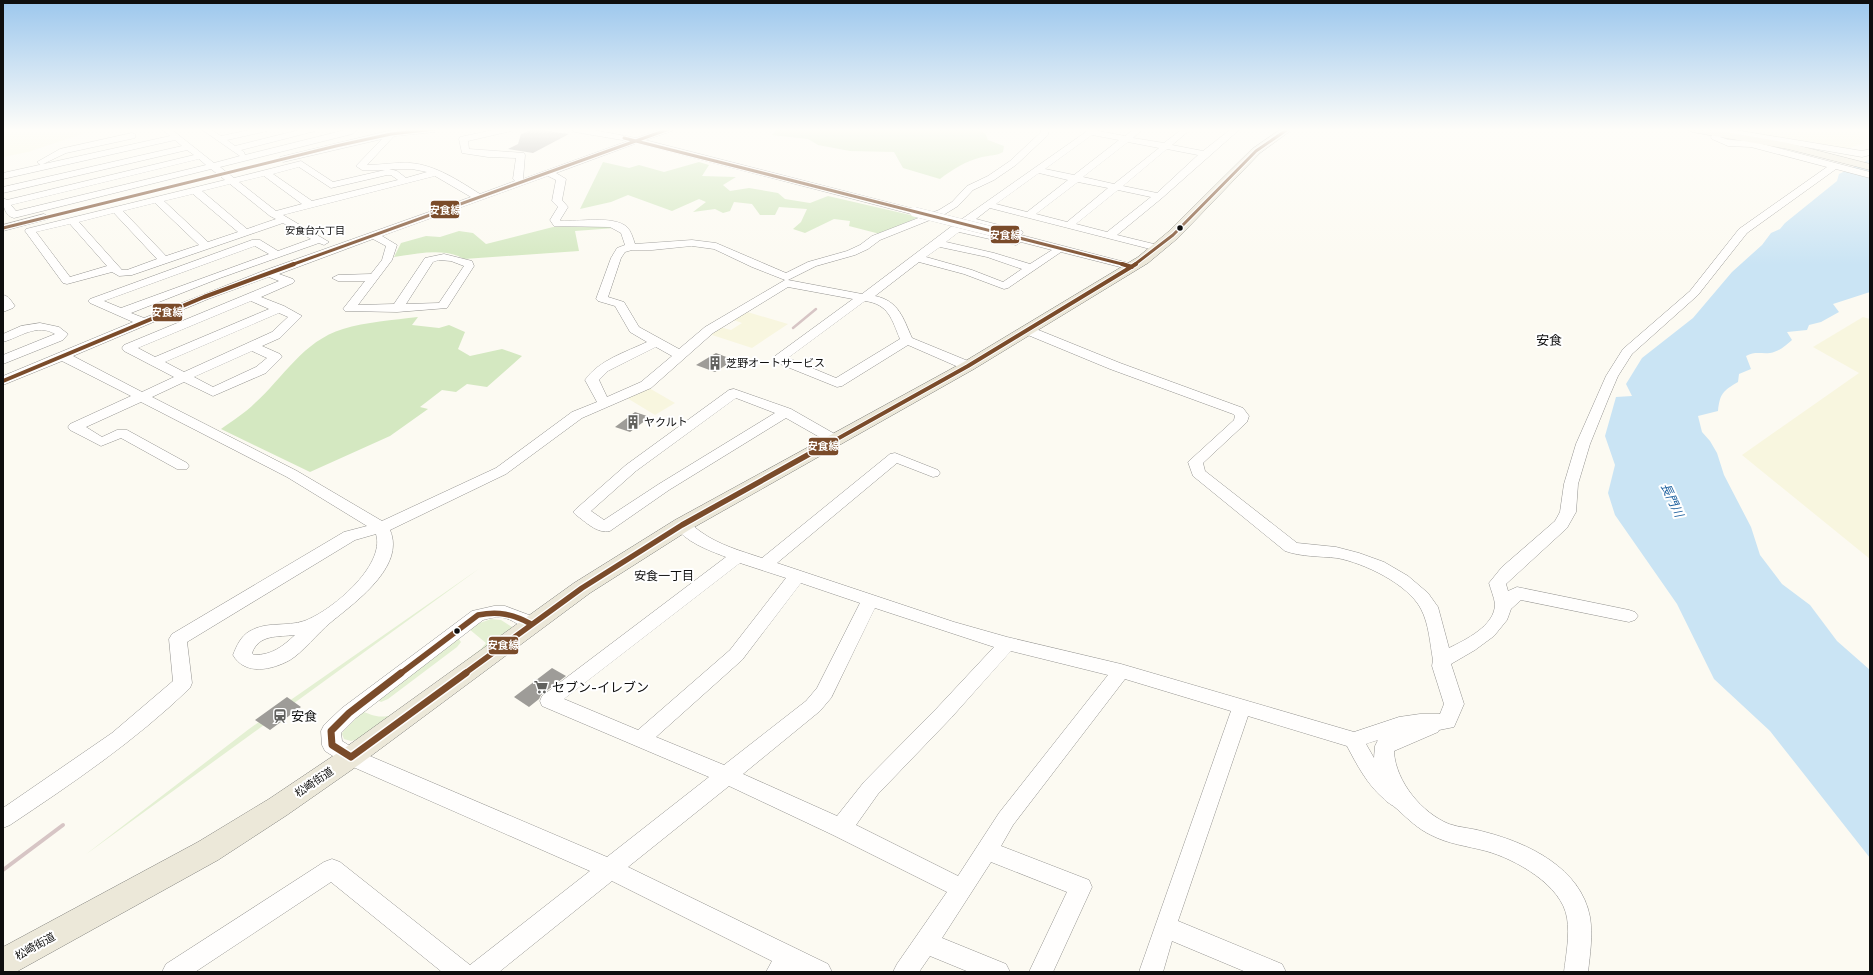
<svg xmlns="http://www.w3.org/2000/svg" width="1873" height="975" font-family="'Libre Baskerville','Noto Sans JP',serif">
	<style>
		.farmland { fill: #f8f6df }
		.green { fill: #e4f0d3 }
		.forest { fill: #d4e8c1 }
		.water { fill: #cae4f4 }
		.building { fill: #9e9c98 }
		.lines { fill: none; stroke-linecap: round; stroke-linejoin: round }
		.minor-casing { stroke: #959491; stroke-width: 1 }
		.major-casing { stroke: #82827e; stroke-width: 1 }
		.minor { fill: #fffefd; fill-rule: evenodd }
		.major { fill: #ece8d9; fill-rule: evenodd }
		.rail-far1 { stroke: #d7c5c5; stroke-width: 2.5 }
		.rail { stroke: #d7c5c5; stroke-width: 4 }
		.minor-bridge-casing { stroke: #959491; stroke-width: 10; stroke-linecap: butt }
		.minor-bridge { stroke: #fffefd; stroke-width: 10 }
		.bus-1-far3-casing { stroke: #fff; stroke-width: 5 }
		.bus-1-far2-casing { stroke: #fff; stroke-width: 6 }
		.bus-1-far1-casing { stroke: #fff; stroke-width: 8 }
		.bus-1-casing { stroke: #fff; stroke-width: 10 }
		.bus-1-far3 { stroke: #7a4b2a; stroke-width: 3 }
		.bus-1-far2 { stroke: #7a4b2a; stroke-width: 4 }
		.bus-1-far1 { stroke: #7a4b2a; stroke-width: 5.5 }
		.bus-1 { stroke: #7a4b2a; stroke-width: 7 }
		.bus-dot { fill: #0e0e0e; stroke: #fff; stroke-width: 1.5 }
		.labels { text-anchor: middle; stroke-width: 4; stroke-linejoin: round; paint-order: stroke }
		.far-neighbourhood-label { font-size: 10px; fill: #0e0e0e; stroke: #fff }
		.poi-label { font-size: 11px; fill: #0e0e0e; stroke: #fff; text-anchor: start }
		.street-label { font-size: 11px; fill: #0e0e0e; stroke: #fff }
		.water-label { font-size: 12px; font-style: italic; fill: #1a5e9d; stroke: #fff }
		.neighbourhood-label { font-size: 12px; fill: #0e0e0e; stroke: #fff }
		.quarter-label { font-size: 13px; fill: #0e0e0e; stroke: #fff }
		.near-poi-label { font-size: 13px; fill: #0e0e0e; stroke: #fff; text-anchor: start }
		.line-badge { stroke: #fff; stroke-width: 1.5 }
		.badge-label { font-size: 11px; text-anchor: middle; font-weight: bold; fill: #fff }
	</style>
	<rect width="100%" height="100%" fill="#fcfaf2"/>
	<path class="farmland" d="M3,129H97L28,152L3,157Z
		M1728,129H1866L1863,144L1845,149Z
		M744,311L788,324L752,348L709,334L720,327L731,330L742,323L731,319Z
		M1863,317L1870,319V559L1742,455L1859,373L1813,347Z
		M649,388L675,403L655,415L627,398Z"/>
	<path class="green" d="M480,568L85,855L249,729Z
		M491,619L501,620L512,627L508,632L363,738L351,741L344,739L342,734L344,727L360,710C373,716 380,719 395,714L481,649L486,643L469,629L477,624Z
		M458,638L461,642L457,647L388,699L381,702L376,699Z"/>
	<path class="forest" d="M777,129H975L985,133L988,140L1004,146L1003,152C996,156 991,155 982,157C966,161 953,169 940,179L903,168L894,152L850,151L818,145L808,139L772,135Z
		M603,162L629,168L639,165L664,172L699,162L709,165L702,176L736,177L723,185L730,191L749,188L778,193L785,199L810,203L828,196L919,217L880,234L849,226L850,221L834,219L805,233L793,229L801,222L807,209L779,207L775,215H760L752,204L734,202L730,211L723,213L715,209L693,212L706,202L699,199L672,211L628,195L611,202L580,209Z
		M588,225L615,228L575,231L579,251L464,259C444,247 416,254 394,257L401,243L426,236L440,237L459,231L473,233L486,244L553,227Z
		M418,317L412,325L439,328L449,325L465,332L458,349L470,356L502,349L522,356L487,387L467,384L456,392L442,390L420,407L428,409L390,436L310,472L221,429C232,421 245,413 255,403C283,378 303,341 343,329C366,322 393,320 418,317Z"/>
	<path class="water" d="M1870,159V292L1833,304L1839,312L1821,322L1809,325L1807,330L1787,332L1792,340C1786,345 1779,352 1770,353C1761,354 1755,351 1746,356L1751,369L1739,374L1738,382C1723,391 1720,393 1718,411L1698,416L1702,432L1710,441L1717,453L1724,475L1751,527L1760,555L1782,584L1810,605L1837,641L1870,670V858L1770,731L1714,679L1677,604L1615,515L1608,493L1615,465L1605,436L1616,397L1632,396L1626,384L1642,358L1693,318L1732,272L1762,245L1771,233L1780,229L1785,223L1837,181L1839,174Z"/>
	<path class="building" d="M534,129L569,134L533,153L508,149L518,144L521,134Z
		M716,353L734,360L715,372L696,365Z
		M635,412L650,417L630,432L615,427Z
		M552,668L566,676L541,695L539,699L529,707L514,697Z
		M287,697L301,707L270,730L255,720Z"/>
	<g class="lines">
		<defs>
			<path id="minor" d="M162,129H171L214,163L240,156L201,129H210L221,136L254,129H268L267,131L227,140L235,146L303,129H316L315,131L241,150L244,152L245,155L349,129H358L352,134L220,167L234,178L301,161L333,182L385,170H362L356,166L382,139L283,162L279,159L280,157L392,130L439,129L435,132L394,136L367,165C382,165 396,162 410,163C436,165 459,181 480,194L515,181L513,179L516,158L488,157L462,153L459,139L460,137L498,129H512L511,131L468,141L469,149L524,153L525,155L523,179L628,141L575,132L571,129H588L636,138L662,129H673L672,131L645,140L918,210L920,212L915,215L637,143L556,173L566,179L562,200L568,207L560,220L561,221C578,222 613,215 627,227C631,231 633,238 635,244L692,240L716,243L786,273L808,262L847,251L860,245L872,236L939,210L952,202L967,186L988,176L1010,161L1041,132V129H1049L1048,135L1016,165L994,180L973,190L958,206L945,214L880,240L868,249L855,255L816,266L788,280L862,294L952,226L1090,129H1099L1098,131L1125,136L1134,129H1143L1133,138L1164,143L1182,129H1191L1172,145L1203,151L1231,129H1240L1162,198L1117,235L1162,246L1163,248L1162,250L1158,251L990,208L976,219L1022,231L1023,233L1021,235L1136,265L1137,267L1136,269L1132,270L1061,252L1008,288L1004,289L964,274L919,262L875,296C899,301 903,318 912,338L973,363L974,366L973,369H963L908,345L842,386L837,387L775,362L773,359L775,356L853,299L788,287L713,333L651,388L582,418L506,474L390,530C406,567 354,603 330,623C318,633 302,653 290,660C272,670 245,676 233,655C237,645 241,636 250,631C267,621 287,627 304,621C330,612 386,566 376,534L355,540L187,642L192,683L190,688C135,741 73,783 10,825L3,828V808L112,733L173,681L169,639L172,634L344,532L367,526L287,477L141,402L86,427L102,437L117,430H127L187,463L189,466L187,469H177L121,438L101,446L70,430L68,427L70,424L131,396L62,361L3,385V376L133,322L90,303L88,301L90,299L252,240H260L278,251L311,239L283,223L132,275L119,276L112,272L67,284L63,283L25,231L26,229L225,180L211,169L14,218C5,216 3,206 3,198L7,200L194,155L187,150L3,193V187L182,146L175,140L3,179V173L170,136ZM1092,135L1119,140L1074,175L1045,169ZM1128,142L1159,148L1114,184L1083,177ZM1167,149L1198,155L1157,193L1123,186ZM199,159L206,165L16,211L11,205ZM299,167L331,188L387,175H391L398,180L312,201L273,174ZM389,169H412L427,172L406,178L397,171ZM1039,173L1068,180L1027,212L996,204ZM264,176L302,204L276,211L239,182ZM435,176L471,197L263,271L144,318L131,313L220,278L319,243L324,245L329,242L283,215ZM548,176L556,180L552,201L558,207L550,220L554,226L610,227L621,233L625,245L617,248L611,258L596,299L598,301L615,306L630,332L647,342C626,352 599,360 585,380L597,402L572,412L496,468L382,521L297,471L152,397L184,382L213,396L266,373L282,357L280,354L262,346L280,338L302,316L284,306L261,297L293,283L295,281L293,279L279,274L373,239L386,246L382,260L371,274L338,275L332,278L338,281H365L343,309L345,311L397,312L447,308L474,266L472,261L444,254L425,258L394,304L358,305L392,260L397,245L382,236ZM1078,182L1108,188L1067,222L1036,214ZM230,184L270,216L276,219L247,229L202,191ZM1118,190L1151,197L1107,232L1076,224ZM193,194L238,232L208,242L164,201ZM155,203L199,245L166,256L123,211ZM114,213L157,259L127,270H122L79,222ZM70,224L107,266L70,277L36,232ZM970,224L1004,233L1002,236L965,227ZM959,232L1016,245L1021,242L1052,250L1030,264L994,253L946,242ZM255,246L269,254L121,308L104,301ZM692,246L714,249L752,267L785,280L705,327L679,349L639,327L624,302L608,297L621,258L625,252L632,250H652ZM940,247L987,257L1022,269L1003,282L972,270L926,257ZM439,260L451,261L464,266L439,303L406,304L433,262ZM269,277L279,281L124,345L122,348L124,351L174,377L142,392L73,356L208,299ZM251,301L269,309L155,357L138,348ZM865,301C889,304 892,320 900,339L836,378L788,358ZM279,313L288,317L272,332L184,372L165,362ZM656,347L672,356L641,382L607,397L599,380L608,371ZM252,351L267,358L256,367L213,387L194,377ZM295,635C282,647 272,655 254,655L252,653C259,634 278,637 295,635Z
				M1712,129H1729L1862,151L1870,149V155L1862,157L1720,132V137L1729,140L1751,141L1870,172V178L1836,169L1747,233L1698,295L1632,354L1618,376L1609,397L1590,444L1578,484L1576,512L1567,528L1506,584L1508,591L1517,587L1629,610L1635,612L1638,616L1635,620L1629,622L1521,600L1511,609L1507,620L1494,636L1475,650L1451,664L1464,704L1454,727L1439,730L1438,732L1394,751V752C1396,782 1422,813 1449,824C1460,828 1473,828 1485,832C1528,843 1581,868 1590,917C1593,935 1590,955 1588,972H1564C1566,955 1570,935 1567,918C1562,885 1515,859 1486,851C1467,846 1448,844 1431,835C1418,829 1408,819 1397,809C1393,805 1387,803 1383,798C1367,784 1357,765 1347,746L1248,716L1178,921L1282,964L1286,972H1246L1172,941L1163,972H1139L1231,711L1125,679L1013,825L1001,846L1089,880L1092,887L1053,972H1029L1067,892L991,862L942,938L1006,964L1010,972H969L930,956L919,972H893L897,964L947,892L833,835L729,786L628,867L828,964L832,972H766L772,961L612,881L499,972H442L331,882L195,972H162L166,964L324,862L332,859L340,862L470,965L590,871L344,763L325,751L322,745L321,731L324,725L342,708L472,611L494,606H505L529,615L537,620L540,624L537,628C524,632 517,621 505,618C498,616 490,618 483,620L356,718L341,733L342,741L358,751L607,857L709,777L542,706L540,701L542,696L726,557C708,550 685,542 674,525L676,521C688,518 692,526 701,532C719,545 741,551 762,558L890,454L895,453L938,470L940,473L938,476L933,477L897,463L777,563L954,622L1007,637L1121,664L1354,732L1399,717L1420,714H1440L1444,704L1432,666L1433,660C1430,644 1429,624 1421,609C1408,584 1364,563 1337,558C1319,556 1302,557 1285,551L1193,476L1188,462L1234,420L1235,416L1233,414L1110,369L1023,333L1021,330L1027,326L1031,327L1120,363L1243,408L1249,416L1247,422L1203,463L1205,471L1297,543L1336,547L1359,553L1384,562L1408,576L1428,593L1438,607L1449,648C1465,640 1495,626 1495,604C1494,597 1491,590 1489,583L1502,567L1555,521L1560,512L1564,484L1576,444L1606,376L1623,349L1690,291L1739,229L1827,167L1751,147L1728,146L1712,139L1711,137L1714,131ZM740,563L786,578L730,650L638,730L564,699ZM801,583L860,603L817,688L806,701L724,765L656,737L742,660ZM875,608L994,647L937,708L864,782L837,816L743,774L820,711L831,698ZM1011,651L1108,675L999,813L958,876L856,825L878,794L951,718ZM1384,738L1378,740L1375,746L1374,758L1366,744Z
				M132,133L135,134V138L66,153L41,165L37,162L60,149Z
				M44,214L49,217L48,219L3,231V225Z
				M3,295C9,296 11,301 15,306L13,308L3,312Z
				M40,323L59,327L68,334L63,340L3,364V355L55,334C37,323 20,337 3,342V334L21,326Z
				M734,389L791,409L840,437L842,440L840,443H830L786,418L669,490L610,531C597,534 586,522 576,515L573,512L576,509L626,465L729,390ZM736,398L775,413L659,484L604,520L591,511L636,471Z"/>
			<path id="major" d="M1281,129H1293L1260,153L1178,238L1148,263L974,369L689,530L590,593L360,764L287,815L218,860L16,972H3V947L198,842L269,799L342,750L574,583L675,520L962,363L1138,257L1168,232L1252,149Z
				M1687,129H1708L1788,143L1870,164V170L1788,149L1692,132Z"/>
		</defs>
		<use href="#minor" class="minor-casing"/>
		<use href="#major" class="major-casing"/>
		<use href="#minor" class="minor"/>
		<use href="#major" class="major"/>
		<path class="rail-far1" d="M793,328L816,309"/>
		<path class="rail" d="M3,870L63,825"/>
		<defs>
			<path id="minor-bridge" d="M915,212L1007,235"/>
		</defs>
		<use href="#minor-bridge" class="minor-bridge-casing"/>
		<use href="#minor-bridge" class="minor-bridge"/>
		<defs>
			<path id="bus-1-far3" d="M624,138L1126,265
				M3,228L336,146L391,134L435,129
				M291,265L669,129
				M1134,265L1173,235L1256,151L1288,129"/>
			<path id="bus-1-far2" d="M1122,264L1132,267
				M3,381L204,297L294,264
				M830,443L968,366L1136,264"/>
			<path id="bus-1-far1" d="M400,674L478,615C498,611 513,614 531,624
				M464,674L582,588L682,525L831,442"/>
			<path id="bus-1" d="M351,757L466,673
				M351,757L332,745L331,731L349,713L401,673"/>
		</defs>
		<use href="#bus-1-far3" class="bus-1-far3-casing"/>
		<use href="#bus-1-far2" class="bus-1-far2-casing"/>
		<use href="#bus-1-far1" class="bus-1-far1-casing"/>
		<use href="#bus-1" class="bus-1-casing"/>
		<use href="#bus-1-far3" class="bus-1-far3"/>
		<use href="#bus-1-far2" class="bus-1-far2"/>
		<use href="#bus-1-far1" class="bus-1-far1"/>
		<use href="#bus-1" class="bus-1"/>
	</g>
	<linearGradient id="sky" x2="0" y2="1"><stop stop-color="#9cc7ed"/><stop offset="0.49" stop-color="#fefdf9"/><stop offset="1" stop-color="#fefdf9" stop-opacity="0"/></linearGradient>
	<rect width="1873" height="265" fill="url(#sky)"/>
	<defs>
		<symbol id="building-bare" viewBox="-9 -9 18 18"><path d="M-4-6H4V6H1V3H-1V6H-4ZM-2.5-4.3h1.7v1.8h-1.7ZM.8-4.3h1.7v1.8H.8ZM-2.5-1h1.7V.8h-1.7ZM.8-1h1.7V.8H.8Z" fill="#61615e" stroke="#fff" stroke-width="2.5" paint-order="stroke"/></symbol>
		<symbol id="supermarket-bare" viewBox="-9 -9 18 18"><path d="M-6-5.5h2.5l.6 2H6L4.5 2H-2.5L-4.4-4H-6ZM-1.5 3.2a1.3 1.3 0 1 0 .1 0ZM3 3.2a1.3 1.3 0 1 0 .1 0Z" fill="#61615e" stroke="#fff" stroke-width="2.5" paint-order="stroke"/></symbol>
		<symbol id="station-bare" viewBox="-9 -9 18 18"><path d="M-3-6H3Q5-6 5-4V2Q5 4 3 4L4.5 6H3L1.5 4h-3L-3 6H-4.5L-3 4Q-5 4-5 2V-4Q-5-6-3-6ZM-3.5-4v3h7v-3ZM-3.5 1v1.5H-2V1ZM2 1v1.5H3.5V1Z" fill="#61615e" stroke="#fff" stroke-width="2.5" paint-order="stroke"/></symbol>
	</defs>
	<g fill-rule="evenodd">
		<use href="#building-bare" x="705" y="353" width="20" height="20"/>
		<use href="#building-bare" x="623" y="412" width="20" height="20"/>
		<use href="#supermarket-bare" x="531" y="677" width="20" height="20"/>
		<use href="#station-bare" x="270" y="706" width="20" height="20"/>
	</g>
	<g class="bus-dot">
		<circle cx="1180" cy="228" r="3.5"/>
		<circle cx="457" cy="631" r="3.5"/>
	</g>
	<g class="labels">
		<g class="far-neighbourhood-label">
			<text x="315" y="234">安食台六丁目</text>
		</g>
		<g class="poi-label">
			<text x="726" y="367">芝野オートサービス</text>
			<text x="644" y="426">ヤクルト</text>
		</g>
		<g class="street-label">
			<text transform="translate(314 782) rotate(-34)" y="4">松崎街道</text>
			<text transform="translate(35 946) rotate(-29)" y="4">松崎街道</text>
		</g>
		<g class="water-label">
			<text transform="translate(1672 500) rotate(65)" y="4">長門川</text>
		</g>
		<g class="neighbourhood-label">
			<text x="664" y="580">安食一丁目</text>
		</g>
		<g class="quarter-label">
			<text x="1549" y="345">安食</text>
		</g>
		<g class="near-poi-label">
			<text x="552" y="692">セブン-イレブン</text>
			<text x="291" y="721">安食</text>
		</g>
	</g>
	<g class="line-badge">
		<rect x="430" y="200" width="30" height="19" rx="4" fill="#7a4b2a"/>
		<rect x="990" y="225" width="30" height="19" rx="4" fill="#7a4b2a"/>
		<rect x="152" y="303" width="31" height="19" rx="4" fill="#7a4b2a"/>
		<rect x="808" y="437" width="31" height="19" rx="4" fill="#7a4b2a"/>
		<rect x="488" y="636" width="31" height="19" rx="4" fill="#7a4b2a"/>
	</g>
	<g class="badge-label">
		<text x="445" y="214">安食線</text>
		<text x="1005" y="239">安食線</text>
		<text x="167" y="316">安食線</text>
		<text x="823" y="450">安食線</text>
		<text x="503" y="649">安食線</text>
	</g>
	<rect width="1873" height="975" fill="none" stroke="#0e0e0e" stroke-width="8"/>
</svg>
